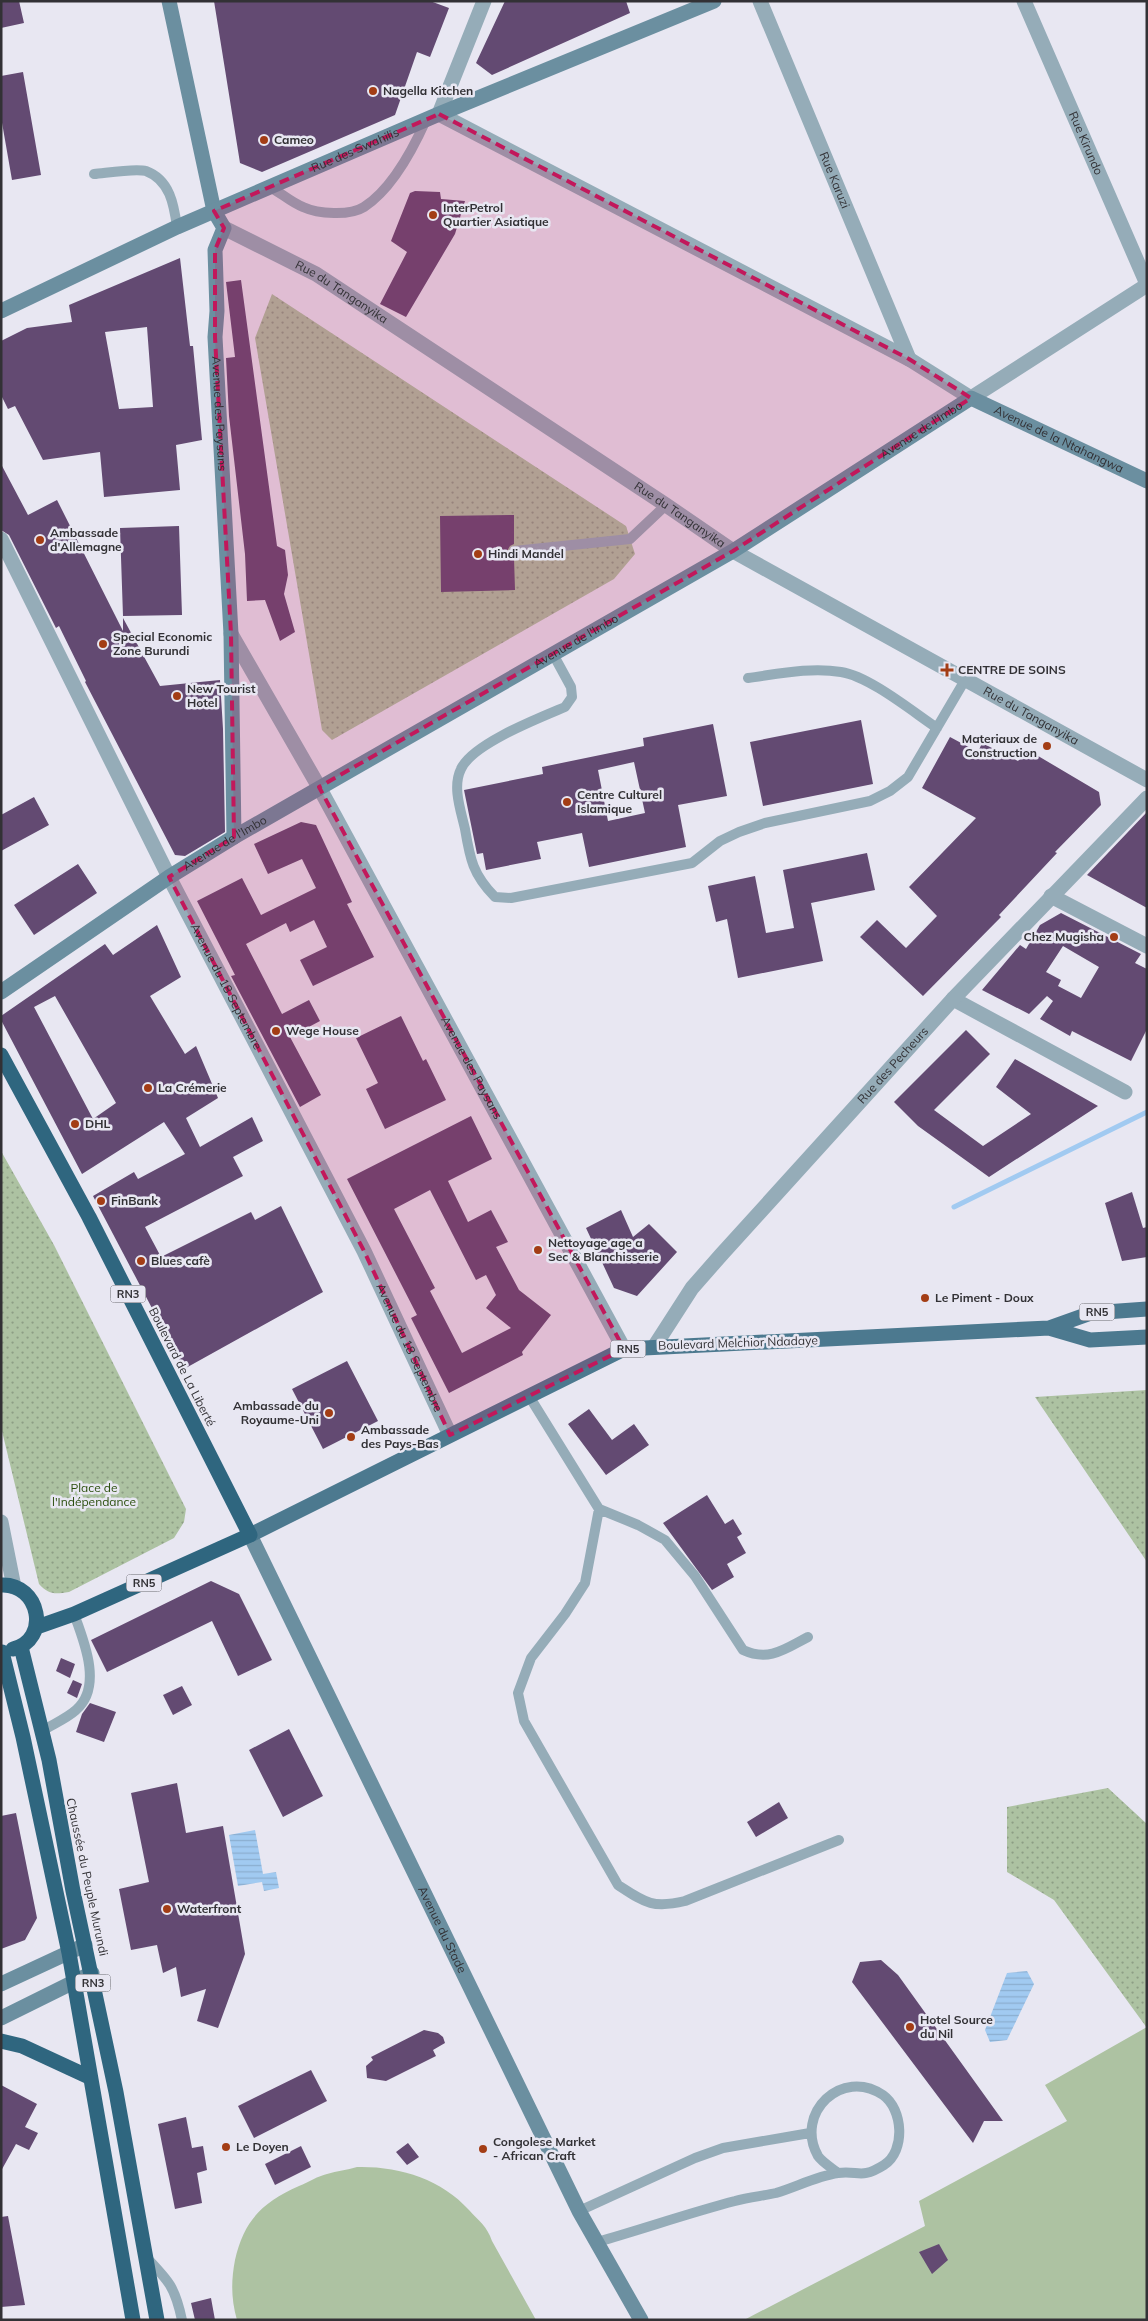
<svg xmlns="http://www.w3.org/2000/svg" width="1148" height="2321" font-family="Mulish,sans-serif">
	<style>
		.grass { fill: url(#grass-dots) }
		.garden { fill: #adc2a2 }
		.water { fill: url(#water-rules) }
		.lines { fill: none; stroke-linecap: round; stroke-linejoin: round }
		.stream { stroke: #a1caf1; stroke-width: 5 }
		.building { fill: #634a72; fill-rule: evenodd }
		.lane { stroke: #95acb8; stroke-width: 10 }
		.street { stroke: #95acb8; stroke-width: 15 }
		.secondary { stroke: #6b8fa0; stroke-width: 15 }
		.primary { stroke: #4c798f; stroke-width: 15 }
		.highway { stroke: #2f667f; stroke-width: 15 }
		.marked { fill: #c2185b; fill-opacity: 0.2; stroke: #c2185b; stroke-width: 4; stroke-dasharray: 10 6; stroke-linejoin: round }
		.poi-dot { fill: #a33d15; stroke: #e8e7f2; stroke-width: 2 }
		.labels { text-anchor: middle; stroke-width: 5; stroke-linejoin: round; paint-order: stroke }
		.shield { fill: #e8e7f2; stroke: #69686e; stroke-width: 1 }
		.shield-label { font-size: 11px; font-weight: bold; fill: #323135 }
		.poi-label { font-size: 12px; font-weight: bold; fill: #323135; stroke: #e8e7f2; text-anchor: start }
		.street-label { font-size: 12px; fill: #323135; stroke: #e8e7f2 }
		.park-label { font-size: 12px; fill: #2a4e0c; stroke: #e8e7f2 }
	</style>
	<defs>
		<pattern id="grass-dots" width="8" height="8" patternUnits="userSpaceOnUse" patternTransform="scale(1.25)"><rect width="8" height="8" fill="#adc2a2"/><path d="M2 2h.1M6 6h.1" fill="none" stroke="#8d9e85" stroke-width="1.8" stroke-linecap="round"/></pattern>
		<pattern id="water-rules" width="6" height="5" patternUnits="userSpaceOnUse" patternTransform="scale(1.25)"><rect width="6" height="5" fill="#a1caf1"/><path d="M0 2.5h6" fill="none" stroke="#8baecf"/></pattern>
	</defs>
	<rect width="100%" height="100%" fill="#e8e7f2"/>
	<path class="grass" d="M272,294L626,526L635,554L614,579L332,740L322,730L255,338Z
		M1,1151L54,1245L186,1509L184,1522L174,1538L69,1592C55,1594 49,1595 39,1584L1,1427Z
		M1147,1390V1562L1035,1397Z
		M1108,1788L1147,1824V2028L1054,1900L1007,1872V1807Z"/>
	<path class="garden" d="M1147,2027V2320H744L925,2226L919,2201L1067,2121L1045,2085Z
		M357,2167C399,2166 441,2179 469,2210C479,2221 487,2226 492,2241L536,2320H237C231,2299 231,2281 235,2260C244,2220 263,2202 299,2186C309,2182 318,2176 327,2174C337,2171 347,2170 357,2167Z"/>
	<path class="water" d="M255,1830L263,1874L276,1872L279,1888L264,1891L262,1882L238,1886L229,1835Z
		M1027,1971L1034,1984L1007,2040L990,2042L985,2030L1007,1973Z"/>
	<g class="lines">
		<path class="stream" d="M954,1207L1147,1112"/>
	</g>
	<path class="building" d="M1,1H19L24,23L1,28Z
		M214,1H430L449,8L430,57L417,52L395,115L262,172L240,163Z
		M505,1H626L630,13L492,75L476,63Z
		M23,72L41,175L12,180L1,117V76Z
		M415,191L440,192L441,199L465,201L455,234L406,317L380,304L407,252L391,241L410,193Z
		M180,258L190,346H193L202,440L176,445L180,490L104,497L100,452L43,460L15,406L8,409L1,395V341L27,328L72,322L69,305ZM147,327L153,407L119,409L105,332Z
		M241,280L277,546L285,550L288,575L284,594L295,632L280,641L265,600L247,601L245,554L229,416L226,358L235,357L226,282Z
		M1,464L28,515L57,500L123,631V618L160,686L220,680L223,729L225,832L185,856L175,855L85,682L86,681L59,626L56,628L9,535L1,530Z
		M514,515V544L510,546L507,551L509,555L514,558L515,590L441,592L440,516Z
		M179,526L182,615L123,616L120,528Z
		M861,720L873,784L763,806L750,742Z
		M713,724L727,796L678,805L686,847L589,867L582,833L537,842L541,859L486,870L483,853L477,854L464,790L543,774L542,767L644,746L643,738ZM634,762L645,813L608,821L598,770Z
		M950,737L978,752L982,743L1018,761L1028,750L1099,792L1101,805L1055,852L1057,853L999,915L1001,917L923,996L860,937L877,920L906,948L937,916L909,887L976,818L922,788Z
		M34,797L49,825L1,851V815Z
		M1147,812V908L1087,875Z
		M301,822L316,825L352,902L347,904L374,957L313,986L300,960L327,947L314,920L290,932L286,923L246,944L282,1014L309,1000L320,1021L290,1037L321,1095L300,1107L231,976L235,975L197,901L242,878L261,915L316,888L302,859L268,874L254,844Z
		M867,853L875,890L811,903L823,961L738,978L727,919L716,922L708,886L755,876L766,933L794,928L783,870Z
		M78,864L97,893L34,935L14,905Z
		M1061,913L1141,954L1135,963L1147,969V1029L1131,1061L1072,1031L1070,1036L1040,1019L1053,1001L1047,996L1029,1014L982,990L1020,945L1026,949L1040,925ZM1063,946L1099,967L1081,998L1058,986L1061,980L1046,972Z
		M157,925L181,977L150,996L185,1054L196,1046L218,1098L186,1118L200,1147L252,1117L263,1141L233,1157L243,1176L145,1227L161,1257L251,1212L255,1220L281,1206L323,1292L184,1369L93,1196L134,1172L138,1179L185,1154L164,1122L82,1174L1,1020V1016L105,944L113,955ZM55,996L116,1103L93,1119L34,1007Z
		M401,1016L423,1061L426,1059L446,1100L385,1129L366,1089L378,1083L356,1038Z
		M966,1030L990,1054L934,1110L983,1146L1031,1114L996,1087L1015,1059L1098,1106L989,1177L918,1126L894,1102Z
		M471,1116L492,1159L448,1181L468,1222L491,1210L508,1242L496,1247L519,1290L551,1315L522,1352L523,1355L449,1393L411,1318L417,1315L347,1179ZM430,1190L476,1280L486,1275L496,1295L486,1308L511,1328L462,1353L430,1291L435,1288L394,1209Z
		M1132,1192L1143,1228L1147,1227V1257L1122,1261L1105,1203Z
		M621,1210L633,1237L649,1224L677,1252L637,1296L614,1288L586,1228Z
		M347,1361L378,1421L323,1449L292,1389Z
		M589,1409L612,1440L634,1424L649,1445L606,1475L568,1424Z
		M707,1495L725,1524L733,1519L742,1534L737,1537L746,1553L727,1564L734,1577L712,1590L663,1523Z
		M211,1581L239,1594L272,1660L238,1676L212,1621L107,1672L91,1640Z
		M61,1658L75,1664L70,1678L56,1671Z
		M73,1680L82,1684L77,1698L67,1693Z
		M182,1686L192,1705L173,1715L163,1695Z
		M90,1703L116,1712L104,1742L76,1732L82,1714Z
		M289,1729L323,1796L283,1817L249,1750Z
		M177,1783L186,1833L223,1826L245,1954L218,2028L197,2021L206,1989L181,1997L176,1967L163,1973L157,1945L131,1950L119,1889L149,1882L131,1793Z
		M779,1802L788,1818L756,1837L747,1822Z
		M16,1813L37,1918L25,1940L1,1949V1816Z
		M881,1960L898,1975L1003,2121H984L973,2143L852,1982L860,1962Z
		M424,2030L438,2033L443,2037L445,2043L433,2050L436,2056L386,2081L367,2078L366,2066L373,2060L371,2057Z
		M311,2070L327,2101L254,2138L238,2106Z
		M1,2085L37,2104L25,2127L38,2133L29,2150L16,2144L1,2171Z
		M186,2117L192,2148L203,2146L207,2170L197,2173L202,2203L175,2209L158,2124Z
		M408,2143L419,2157L407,2165L396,2152Z
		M301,2146L311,2167L275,2185L265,2164Z
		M8,2216L25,2305L1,2307V2217Z
		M939,2244L948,2260L932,2274L919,2252Z
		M211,2298L215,2320H195L191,2303Z"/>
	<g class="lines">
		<path class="lane" d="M94,174C106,173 135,168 146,171C170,180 174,205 177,227
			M270,187C281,193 292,203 303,207C318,214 350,216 364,207C392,189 413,149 426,120
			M514,551L630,539L666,505
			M553,654L571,687L572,697L565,707C539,718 472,744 461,769C452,787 461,811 465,829C470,859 473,875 495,897L511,898L692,863L720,841L739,832L765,823L870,801L890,791L908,777L965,680
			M748,678C778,674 810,667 841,672C869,676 913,712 937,728
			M529,1396L599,1509L638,1525L665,1540L695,1576L743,1650C769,1662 785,1649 808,1637
			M599,1509L585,1583L565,1614L531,1658L518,1693L524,1721L618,1885C644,1902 652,1909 685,1901L839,1840
			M42,1731C53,1724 66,1719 76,1710C103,1687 84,1641 74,1614
			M579,2211L695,2158L723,2148L810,2133
			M597,2242C643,2229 689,2213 735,2201C749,2197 763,2196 776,2193C796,2187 817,2176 838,2173C859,2170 860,2180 884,2165C906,2151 903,2109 883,2095C842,2067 794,2113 818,2156C822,2162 832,2168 838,2173
			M146,2257C169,2281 175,2287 182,2320"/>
		<g class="street">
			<path d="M484,1L439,114L909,359L971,398L1147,285"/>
			<path id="s1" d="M760,1L909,359"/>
			<path id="s2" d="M1024,1L1147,284"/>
			<path id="s3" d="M224,228L316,274L666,505L733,551L1147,780"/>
			<path id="s4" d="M1,539L169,877L364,1251L450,1435"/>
			<path id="s5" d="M231,634L319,787L624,1349"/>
			<path d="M1051,896L1147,946"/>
			<path d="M953,999L1125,1092"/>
			<path id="s6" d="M654,1347L692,1288L721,1255L953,999L1147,798"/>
			<path d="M1,1522L14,1587"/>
		</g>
		<g class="secondary">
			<path id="s7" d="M169,1L214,211L224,228L215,250L217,311L215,337L231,634L234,837"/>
			<path id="s8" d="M1,311L177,227L439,114L714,1"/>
			<path id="s9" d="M1,992L169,877L234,837L733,551L971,398L1147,481"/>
			<path id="s10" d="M250,1535L579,2211L641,2320"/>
			<path d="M1,1984L85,1945"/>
			<path d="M1,2018L92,1973"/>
		</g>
		<path class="primary" d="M1049,1328L1090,1340L1147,1337
			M250,1535L624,1349L1049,1328L1091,1313L1147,1309"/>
		<path class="highway" d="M1,1055L89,1217L250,1535L74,1614L37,1627
			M1,1585C40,1583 51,1640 13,1649
			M21,1647L49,1760L73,1891L116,2092L157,2320
			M2,1652L23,1737L69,1953L133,2320
			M1,2041L22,2046L89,2077"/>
	</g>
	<path class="marked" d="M439,114L909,359L971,398L733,551L319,787L624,1349L450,1435L364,1251L169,877L234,837L231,634L215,337V250L224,228L214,211Z"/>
	<g class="poi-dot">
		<circle cx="373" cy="91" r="5"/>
		<circle cx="264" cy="140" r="5"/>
		<circle cx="433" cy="215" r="5"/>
		<circle cx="40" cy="540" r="5"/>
		<circle cx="478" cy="554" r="5"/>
		<circle cx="103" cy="644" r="5"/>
		<path d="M944.5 662.5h5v5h5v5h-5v5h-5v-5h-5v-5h5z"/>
		<circle cx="177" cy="696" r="5"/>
		<circle cx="1047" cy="746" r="5"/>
		<circle cx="567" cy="802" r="5"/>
		<circle cx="1114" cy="937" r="5"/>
		<circle cx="276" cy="1031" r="5"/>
		<circle cx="148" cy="1088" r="5"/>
		<circle cx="75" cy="1124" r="5"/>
		<circle cx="101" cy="1201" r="5"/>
		<circle cx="538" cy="1250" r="5"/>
		<circle cx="141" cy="1261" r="5"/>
		<circle cx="925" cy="1298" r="5"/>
		<circle cx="329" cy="1413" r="5"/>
		<circle cx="351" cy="1437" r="5"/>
		<circle cx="167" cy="1909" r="5"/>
		<circle cx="910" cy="2027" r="5"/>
		<circle cx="226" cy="2147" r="5"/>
		<circle cx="483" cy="2149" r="5"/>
	</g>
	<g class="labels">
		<g class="shield">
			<rect x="110.5" y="1285.5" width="35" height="17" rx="4"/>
			<rect x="1079.5" y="1303.5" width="35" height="17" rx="4"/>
			<rect x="610.5" y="1340.5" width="35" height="17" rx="4"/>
			<rect x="126.5" y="1574.5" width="35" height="17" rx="4"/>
			<rect x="75.5" y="1974.5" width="35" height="17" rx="4"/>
		</g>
		<g class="shield-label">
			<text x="128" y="1298">RN3</text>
			<text x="1097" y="1316">RN5</text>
			<text x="628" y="1353">RN5</text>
			<text x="144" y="1587">RN5</text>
			<text x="93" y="1987">RN3</text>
		</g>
		<g class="poi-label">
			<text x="383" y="95">Nagella Kitchen</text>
			<text x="274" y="144">Cameo</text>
			<text x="443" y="212">InterPetrol<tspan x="443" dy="14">Quartier Asiatique</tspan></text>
			<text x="50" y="537">Ambassade<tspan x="50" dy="14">d'Allemagne</tspan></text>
			<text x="488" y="558">Hindi Mandel</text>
			<text x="113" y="641">Special Economic<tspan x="113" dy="14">Zone Burundi</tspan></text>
			<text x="958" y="674">CENTRE DE SOINS</text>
			<text x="187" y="693">New Tourist<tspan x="187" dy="14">Hotel</tspan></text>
			<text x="1037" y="743" text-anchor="end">Materiaux de<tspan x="1037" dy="14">Construction</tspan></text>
			<text x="577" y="799">Centre Culturel<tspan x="577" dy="14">Islamique</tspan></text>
			<text x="1104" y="941" text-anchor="end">Chez Mugisha</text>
			<text x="286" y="1035">Wege House</text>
			<text x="158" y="1092">La Crémerie</text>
			<text x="85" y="1128">DHL</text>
			<text x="111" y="1205">FinBank</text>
			<text x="548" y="1247">Nettoyage age a<tspan x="548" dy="14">Sec &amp; Blanchisserie</tspan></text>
			<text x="151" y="1265">Blues cafè</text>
			<text x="935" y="1302">Le Piment - Doux</text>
			<text x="319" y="1410" text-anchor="end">Ambassade du<tspan x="319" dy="14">Royaume-Uni</tspan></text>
			<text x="361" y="1434">Ambassade<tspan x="361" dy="14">des Pays-Bas</tspan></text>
			<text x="177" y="1913">Waterfront</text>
			<text x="920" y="2024">Hotel Source<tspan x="920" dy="14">du Nil</tspan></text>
			<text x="493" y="2146">Congolese Market<tspan x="493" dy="14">- African Craft</tspan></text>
			<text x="236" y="2151">Le Doyen</text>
		</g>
		<g class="street-label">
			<text dy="4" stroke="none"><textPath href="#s2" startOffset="155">Rue Kirundo</textPath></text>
			<text dy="4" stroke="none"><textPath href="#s8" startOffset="389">Rue des Swahilis</textPath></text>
			<text dy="4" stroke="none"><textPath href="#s1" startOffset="194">Rue Karuzi</textPath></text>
			<text dy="4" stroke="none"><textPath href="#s3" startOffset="134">Rue du Tanganyika</textPath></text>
			<text dy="4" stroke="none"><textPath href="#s7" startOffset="422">Avenue des Paysans</textPath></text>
			<text dy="4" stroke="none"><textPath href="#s9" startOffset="1079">Avenue de l'Imbo</textPath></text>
			<text dy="4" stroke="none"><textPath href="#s9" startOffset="1235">Avenue de la Ntahangwa</textPath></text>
			<text dy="4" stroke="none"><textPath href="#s3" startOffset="539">Rue du Tanganyika</textPath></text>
			<text dy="4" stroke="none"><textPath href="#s9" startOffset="674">Avenue de l'Imbo</textPath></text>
			<text dy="4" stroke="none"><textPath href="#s3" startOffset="944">Rue du Tanganyika</textPath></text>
			<text dy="4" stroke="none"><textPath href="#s9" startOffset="269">Avenue de l'Imbo</textPath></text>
			<text dy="4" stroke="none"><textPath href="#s4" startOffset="501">Avenue du 18 Septembre</textPath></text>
			<text dy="4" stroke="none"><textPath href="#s6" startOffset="370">Rue des Pecheurs</textPath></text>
			<text dy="4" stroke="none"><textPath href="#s5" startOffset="496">Avenue des Paysans</textPath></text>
			<text transform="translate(738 1343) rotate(-2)" y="4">Boulevard Melchior Ndadaye</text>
			<text dy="4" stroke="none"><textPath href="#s4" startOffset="906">Avenue du 18 Septembre</textPath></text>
			<text transform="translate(182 1367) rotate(63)" y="4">Boulevard de La Liberté</text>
			<text transform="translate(87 1877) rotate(78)" y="4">Chaussée du Peuple Murundi</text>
			<text dy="4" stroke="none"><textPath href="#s10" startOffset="439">Avenue du Stade</textPath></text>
		</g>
		<g class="park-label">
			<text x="94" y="1492">Place de<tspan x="94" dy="14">l'Indépendance</tspan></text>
		</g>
	</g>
	<rect width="1148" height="2321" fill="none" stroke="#323135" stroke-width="5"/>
</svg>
